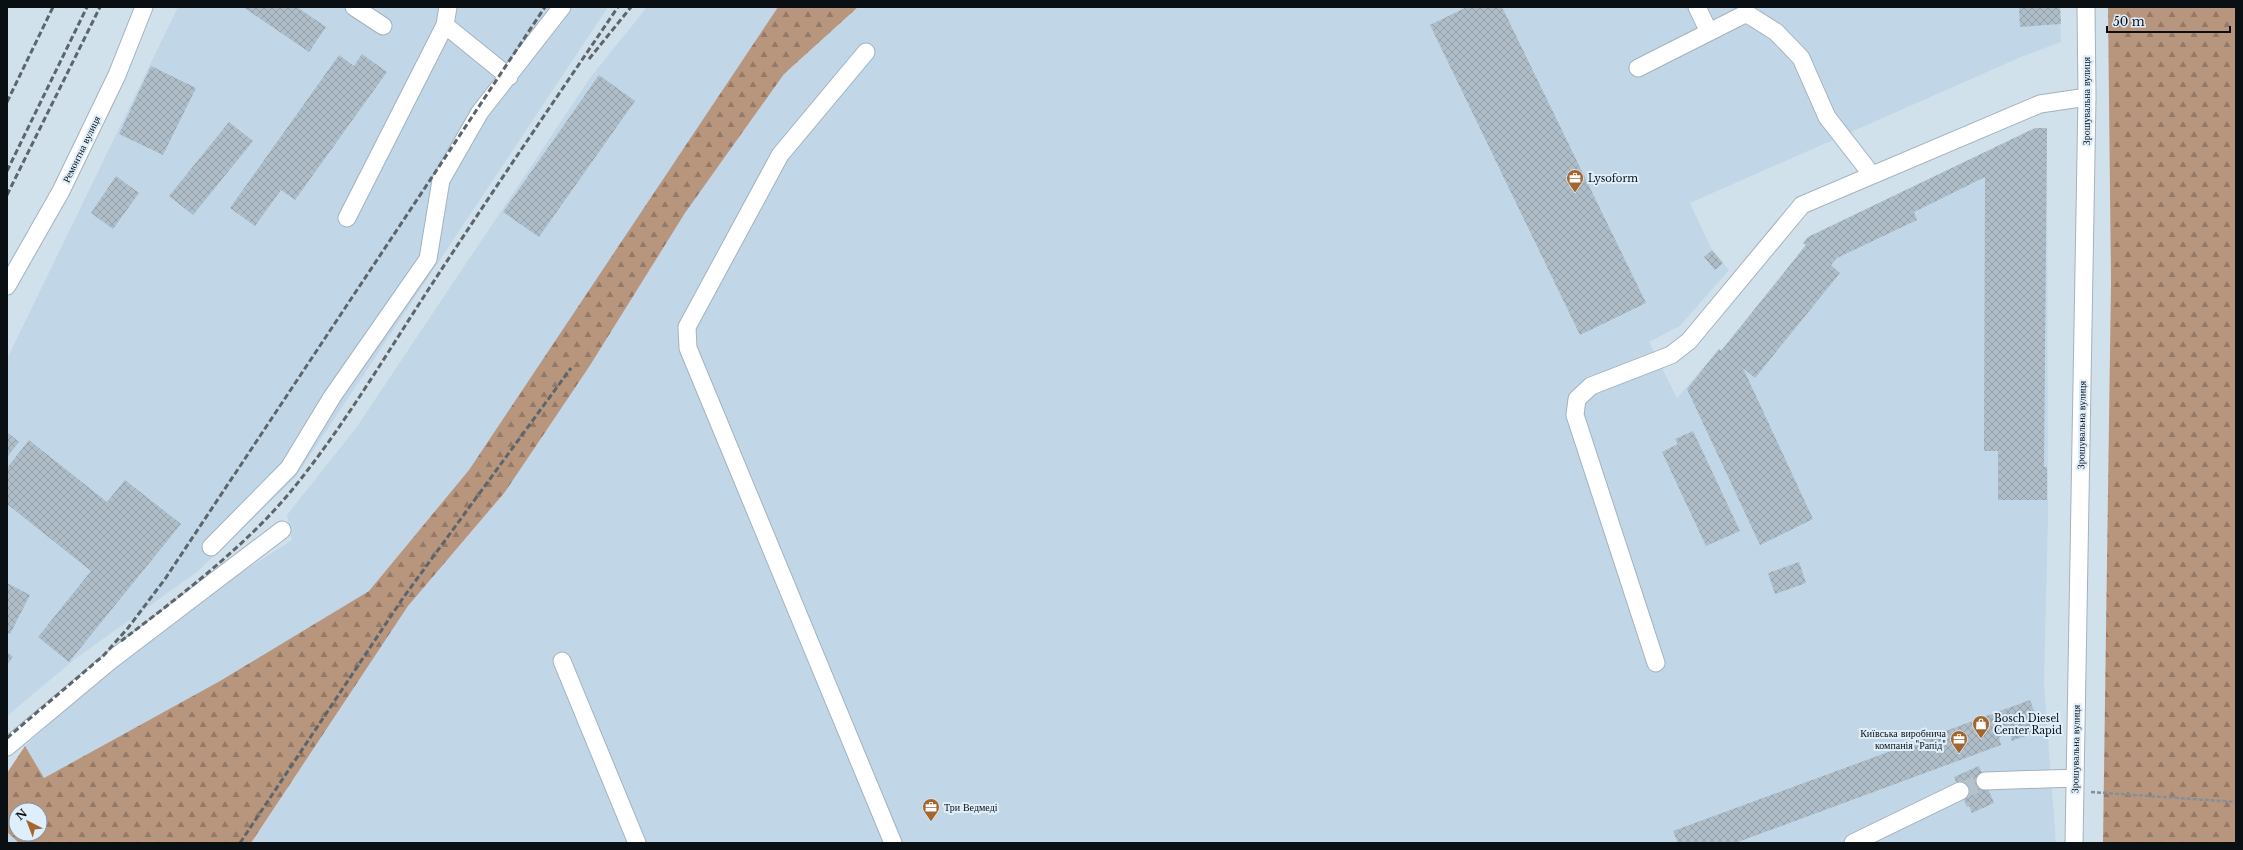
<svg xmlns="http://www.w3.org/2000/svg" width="2243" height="850" font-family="'Libre Baskerville',serif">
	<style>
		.built { fill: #c1d7e7 }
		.forest { fill: url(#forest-firs); fill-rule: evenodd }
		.building { fill: url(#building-cross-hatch) }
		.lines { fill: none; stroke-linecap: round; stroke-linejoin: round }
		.minor-tunnel { stroke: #b3c2cb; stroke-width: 17; stroke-dasharray: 17 8; stroke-linecap: butt }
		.minor-casing { stroke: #a3b2bd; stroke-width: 19 }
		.path { stroke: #848f98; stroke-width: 2.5; stroke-dasharray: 4 2; stroke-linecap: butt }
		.minor { stroke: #fff; stroke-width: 17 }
		.rail { stroke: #5c656c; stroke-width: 3; stroke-dasharray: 6 3; stroke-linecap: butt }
		.labels { text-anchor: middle; stroke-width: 4; stroke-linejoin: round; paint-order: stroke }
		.street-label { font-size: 10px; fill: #0a0f13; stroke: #deeefa }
		.poi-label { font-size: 10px; fill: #0a0f13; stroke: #deeefa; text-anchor: start }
	</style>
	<defs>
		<pattern id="forest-firs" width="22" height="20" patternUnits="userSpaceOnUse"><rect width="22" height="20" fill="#b8967e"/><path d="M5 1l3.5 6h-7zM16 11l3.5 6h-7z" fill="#947966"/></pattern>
		<pattern id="building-cross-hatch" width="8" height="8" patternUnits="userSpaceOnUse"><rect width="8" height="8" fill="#aebdc8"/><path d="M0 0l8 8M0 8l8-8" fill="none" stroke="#94a1ab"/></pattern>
	</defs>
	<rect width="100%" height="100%" fill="#d1e1ec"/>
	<path class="built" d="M178,7H608L295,478L197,572L75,659L7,716V359Z
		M647,7H778L469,470L369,591L220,681L44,778L25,746L98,680L200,599L292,540L287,515L356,428L590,78Z
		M858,7H2060L2061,42L2021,57L1690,203L1712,250L1729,270L1680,326L1649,342L1677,398L1719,349L1721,351L1806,245L1803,243L1808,237L2035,128H2047L2048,519L2044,685L2056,843H251L408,606L505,492L589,367L685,213L784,74Z
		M7,832L19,843H7Z"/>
	<path class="forest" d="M778,7H858L784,74L685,213L589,367L505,492L408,606L251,843H19L7,832V773L25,746L44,778L220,681L369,591L469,470ZM16,810H40V834H16Z
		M2108,7H2236V843H2103L2111,282Z"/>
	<path class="building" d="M243,7H297L326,27L309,52Z
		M1467,7H1502L1646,303L1580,335L1430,25Z
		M2019,7H2060L2061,24L2020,27Z
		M362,54L387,72L295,200L281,190L255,226L230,208L339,55L354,66Z
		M151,66L196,88L163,155L119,134Z
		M599,75L635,101L539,237L503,212Z
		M229,122L253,141L193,215L169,196Z
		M2035,128H2047L2044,467H2047V500H1998V451H1984L1985,177L1914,212L1917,220L1837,258L1831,265L1840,273L1755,378L1743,368L1813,519L1760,545L1687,389L1719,349L1721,351L1806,245L1803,243L1808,237Z
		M116,176L139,193L113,229L91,213Z
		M1712,250L1723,263L1715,270L1704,257Z
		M1693,431L1740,531L1706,546L1662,452L1678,444L1675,439Z
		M7,432L19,442L7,457Z
		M29,440L107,502L125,480L181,524L69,662L38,637L91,571L7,504V468Z
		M1799,562L1806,583L1775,594L1768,573Z
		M7,583L30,595L10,634L7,632Z
		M7,652L13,657L7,665Z
		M2030,700L2041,730L2012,741L2010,733L1999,737L2001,745L1735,843H1678L1673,831Z
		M1979,766L1994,803L1972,813L1969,806L1967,807L1954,777Z"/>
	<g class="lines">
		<path class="minor-tunnel" d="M1960,791L1985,781"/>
		<defs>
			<path id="minor" d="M354,7L383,26
				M1697,7L1709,32
				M445,25L509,77
				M866,52L780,155L687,327L688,348L893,843
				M1638,68L1743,15H1749L1776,32L1801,58L1827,117L1872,175
				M347,218L445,25L448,7
				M7,286L61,191L117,75L144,7
				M211,547L289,468L332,397L428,259L441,180L480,112L562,7
				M562,661L637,843
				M1656,663L1575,415L1577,399L1591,386L1671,355L1689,341L1802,205L2040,104L2087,97
				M7,747L110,661L282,530
				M1985,781L2075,778
				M1853,843L1960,791
				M2074,843L2087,97L2086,7"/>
		</defs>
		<use href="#minor" class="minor-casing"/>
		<path class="path" d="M2091,792L2236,802"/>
		<use href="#minor" class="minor"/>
		<path class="rail" d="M589,59L631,7
			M7,102L53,7
			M7,171L87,7
			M7,195L100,7
			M121,641C179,597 246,546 292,490C345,425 388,351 434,281C494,189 556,98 618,7
			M7,738L104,655L128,628L165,579L545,7
			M240,843L403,598L571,368"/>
	</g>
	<defs>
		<symbol id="office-pin" viewBox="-11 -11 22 30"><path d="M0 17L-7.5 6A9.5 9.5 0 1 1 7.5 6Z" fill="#a5652f" stroke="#deeefa"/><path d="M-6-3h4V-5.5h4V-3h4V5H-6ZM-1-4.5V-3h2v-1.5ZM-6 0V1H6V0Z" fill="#fff"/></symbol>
		<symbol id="shop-pin" viewBox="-11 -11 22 30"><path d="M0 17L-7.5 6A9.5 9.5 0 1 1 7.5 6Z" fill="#a5652f" stroke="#deeefa"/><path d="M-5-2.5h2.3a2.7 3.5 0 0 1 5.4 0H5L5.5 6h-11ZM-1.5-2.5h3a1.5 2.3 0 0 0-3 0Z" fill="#fff"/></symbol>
	</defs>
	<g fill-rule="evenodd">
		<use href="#office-pin" x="1565" y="168" width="20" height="27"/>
		<use href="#shop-pin" x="1971" y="714" width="20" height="27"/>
		<use href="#office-pin" x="1949" y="729" width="20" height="27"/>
		<use href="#office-pin" x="921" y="797" width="20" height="27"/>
	</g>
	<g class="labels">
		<g class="street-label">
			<text transform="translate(2086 101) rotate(-90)" y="4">Зрошувальна вулиця</text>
			<text transform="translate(81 149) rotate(-64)" y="4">Ремонтна вулиця</text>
			<text transform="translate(2081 425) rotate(-89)" y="4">Зрошувальна вулиця</text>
			<text transform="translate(2075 749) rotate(-89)" y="4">Зрошувальна вулиця</text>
		</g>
		<g class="poi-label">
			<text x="1588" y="182">Lysoform</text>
			<text x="1994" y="722">Bosch Diesel<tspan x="1994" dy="12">Center Rapid</tspan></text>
			<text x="1946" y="737" text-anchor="end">Київська виробнича<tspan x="1946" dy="12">компанія "Рапід"</tspan></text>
			<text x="944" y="811">Три Ведмеді</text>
		</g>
	</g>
	<rect width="2243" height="850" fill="none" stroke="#0a0f13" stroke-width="16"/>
	<g transform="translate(28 822) rotate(318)"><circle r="19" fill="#deeefa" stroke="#89959e"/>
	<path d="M0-3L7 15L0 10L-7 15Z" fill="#a5652f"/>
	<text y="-6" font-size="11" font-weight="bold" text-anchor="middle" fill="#0a0f13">N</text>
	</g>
	<path d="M2107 26v6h123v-6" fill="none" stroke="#0a0f13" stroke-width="2"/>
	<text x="2113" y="26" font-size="12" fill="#0a0f13" stroke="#deeefa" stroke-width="3" paint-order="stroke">50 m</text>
</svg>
